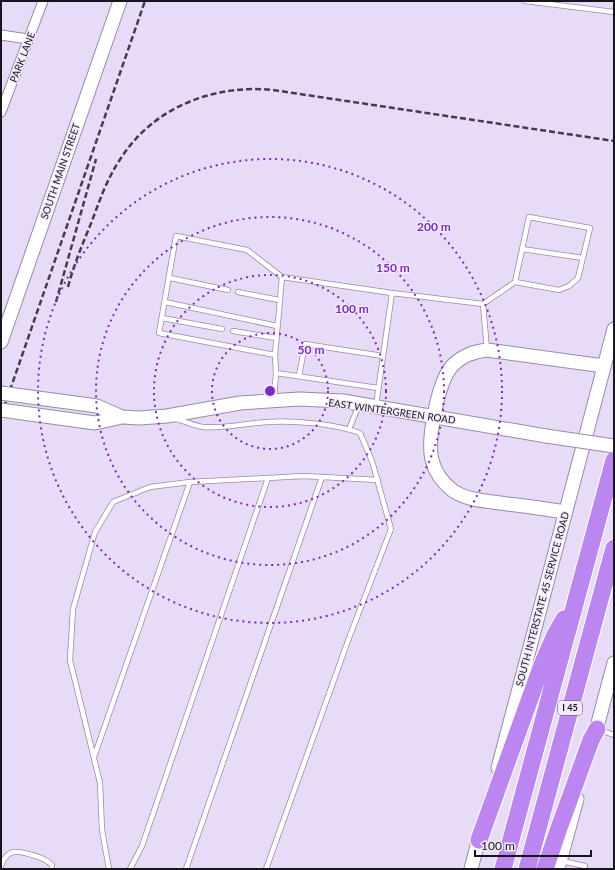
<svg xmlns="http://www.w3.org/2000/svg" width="615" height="870" font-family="Lato,sans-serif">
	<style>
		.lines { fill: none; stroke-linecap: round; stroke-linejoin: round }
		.lane-casing { stroke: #988ba6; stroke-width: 6 }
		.street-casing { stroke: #988ba6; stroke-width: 11 }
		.secondary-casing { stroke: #988ba6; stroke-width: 15 }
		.highway-casing { stroke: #fff; stroke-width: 19 }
		.lane { stroke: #fff; stroke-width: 4.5 }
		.street { stroke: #fff; stroke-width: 9 }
		.secondary { stroke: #fff; stroke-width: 13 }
		.highway { stroke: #bc86f0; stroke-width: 17 }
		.rail { stroke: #433d4a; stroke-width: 2.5; stroke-dasharray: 6 3; stroke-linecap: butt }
		.secondary-bridge-casing { stroke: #988ba6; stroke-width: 15; stroke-linecap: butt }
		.secondary-bridge { stroke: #fff; stroke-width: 13 }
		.ring { fill: none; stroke: #7b2cbf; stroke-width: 2; stroke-dasharray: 2 4 }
		.labels { text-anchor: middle; stroke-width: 3; stroke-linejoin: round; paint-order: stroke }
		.shield { fill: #f2eafc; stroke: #595460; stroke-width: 1 }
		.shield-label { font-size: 9px; font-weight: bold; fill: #18141d }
		.street-label { font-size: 10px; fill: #18141d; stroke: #f2eafc }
		.centre { fill: #7b2cbf; stroke: #f2eafc; stroke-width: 2 }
		.ring-label { font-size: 12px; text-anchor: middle; font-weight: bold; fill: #7b2cbf; stroke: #f2eafc; stroke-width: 3; stroke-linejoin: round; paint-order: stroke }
	</style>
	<rect width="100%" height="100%" fill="#e8dbf7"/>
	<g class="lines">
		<defs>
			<path id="lane" d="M525,1L614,12
				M522,249L583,258
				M170,278L228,290
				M238,292L279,300
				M165,302L277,326
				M483,304L515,282L529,217L590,228L578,278L569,286L559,290L515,282
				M162,318L222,329
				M233,331L276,338
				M275,355L282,277
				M276,373L378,388
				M299,376L305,344L383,356
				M274,399L276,373L275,355L159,333L176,236L247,250L282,277L392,293L483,304L487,350
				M376,406L392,293
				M176,419C185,421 194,426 203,427C223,429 246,423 267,422C293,420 336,424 360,433L372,461L391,529L349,638L266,869
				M349,429L359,405
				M600,730L614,735
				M94,757L190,482
				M562,861L585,866
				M1,866C7,849 16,850 32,855C40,857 46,859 52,865V869
				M109,869L102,830L100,783L70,660L73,609L95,532L113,502L150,487L190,482L304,476L378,480
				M130,869L142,846L268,478
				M186,869L322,477"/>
			<path id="street" d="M1,35L28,39
				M1,112L43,1"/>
			<path id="secondary" d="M1,342L120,1
				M122,417L139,418L167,416L240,403L299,399L343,401L546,436
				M565,512C546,509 527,506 507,504C489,501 467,501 452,490C442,482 435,472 432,460C427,439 438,382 452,366C463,355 473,352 487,350L604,366
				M594,738L614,663
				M498,768L614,329
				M471,869L481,831
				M558,869L577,799"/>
			<path id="highway" d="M479,840L542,665L555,635L564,619
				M503,869L614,460
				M527,869L614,548
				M545,869L559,828L591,740L597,729"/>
		</defs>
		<use href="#lane" class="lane-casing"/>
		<use href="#street" class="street-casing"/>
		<use href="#secondary" class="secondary-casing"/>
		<use href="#highway" class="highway-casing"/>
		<use href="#lane" class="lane"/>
		<use href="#street" class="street"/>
		<use href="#secondary" class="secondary"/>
		<use href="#highway" class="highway"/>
		<path class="rail" d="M68,287C74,264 83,243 92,221C100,199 108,177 121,158C154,107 214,84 273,90L614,141
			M56,302L96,159
			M1,416L145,1"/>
		<defs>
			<path id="secondary-bridge" d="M1,393L97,406L122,417
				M1,410L95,423L122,417
				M546,436L614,446"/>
		</defs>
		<use href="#secondary-bridge" class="secondary-bridge-casing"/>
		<use href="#secondary-bridge" class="secondary-bridge"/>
	</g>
	<g class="ring">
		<circle cx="270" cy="391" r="58"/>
		<circle cx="270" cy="391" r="116"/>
		<circle cx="270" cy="391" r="174"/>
		<circle cx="270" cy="391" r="232"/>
	</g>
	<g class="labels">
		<rect class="shield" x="558" y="701" width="24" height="14" rx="3"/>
		<g class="shield-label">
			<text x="570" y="711">I 45</text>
		</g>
		<g class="street-label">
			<text transform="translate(22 57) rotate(-69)" y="4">PARK LANE</text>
			<text transform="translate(60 171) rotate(-71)" y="4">SOUTH MAIN STREET</text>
			<text transform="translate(392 411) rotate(8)" y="4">EAST WINTERGREEN ROAD</text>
			<text transform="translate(542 599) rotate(-75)" y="4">SOUTH INTERSTATE 45 SERVICE ROAD</text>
		</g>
	</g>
	<circle cx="270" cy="391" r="6" class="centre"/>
	<g class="ring-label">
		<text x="434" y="231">200 m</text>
		<text x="393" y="272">150 m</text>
		<text x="352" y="313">100 m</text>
		<text x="311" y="354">50 m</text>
	</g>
	<rect width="615" height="870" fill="none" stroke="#18141d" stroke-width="4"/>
	<path d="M475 850v6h116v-6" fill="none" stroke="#18141d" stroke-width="2"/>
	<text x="481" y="850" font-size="12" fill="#18141d" stroke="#f2eafc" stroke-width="3" paint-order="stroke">100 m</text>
</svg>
